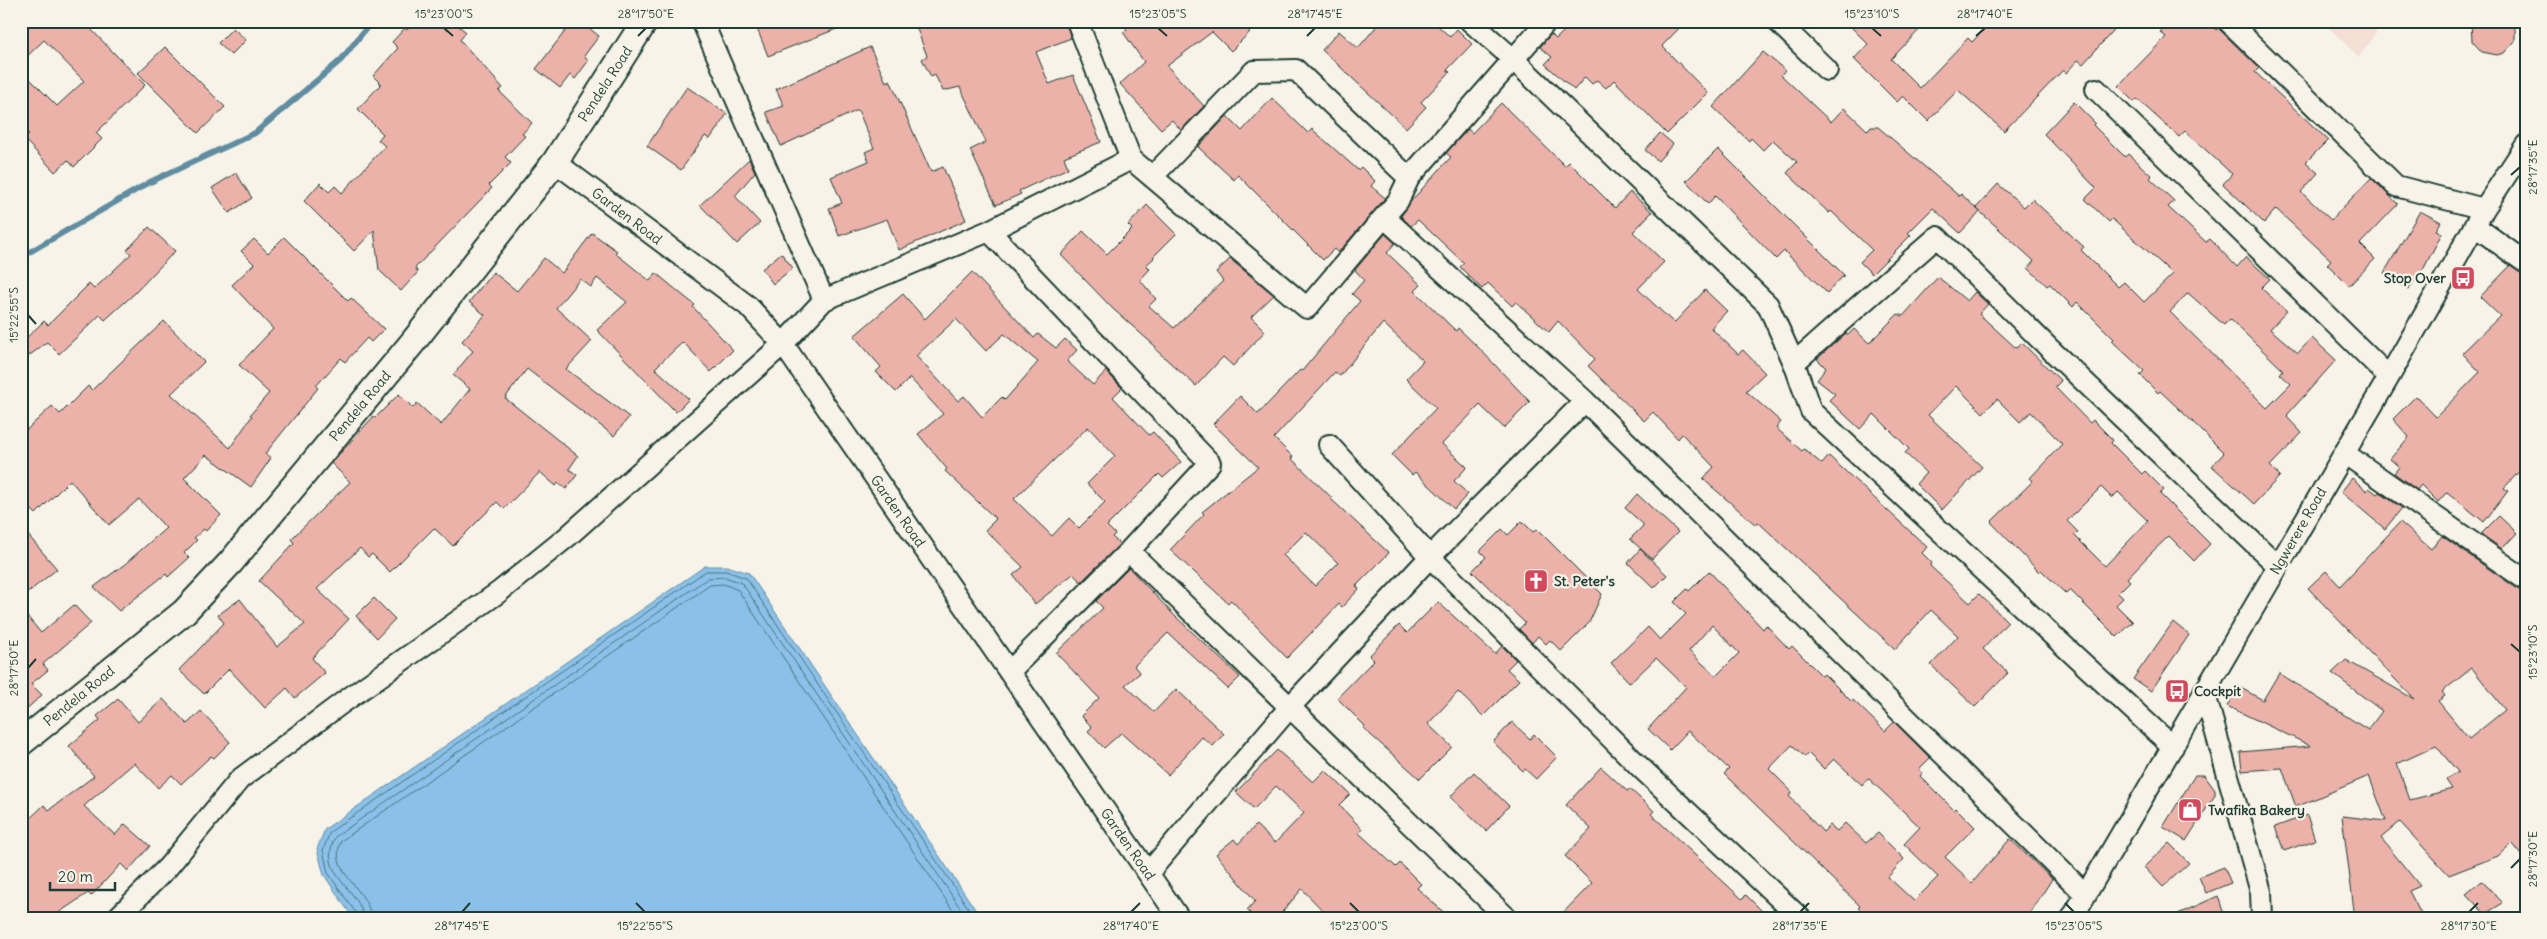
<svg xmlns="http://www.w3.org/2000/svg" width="2547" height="939" font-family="Delius,sans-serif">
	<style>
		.built { fill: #f4dfd5 }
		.water { fill: #8bc1e9; stroke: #608ca1 }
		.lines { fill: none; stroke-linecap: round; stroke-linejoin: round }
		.shore { stroke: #4a727c; stroke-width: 1 }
		.stream { stroke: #608ca1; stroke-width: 6 }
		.building { fill: #ecb1a9; stroke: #1f3d34; fill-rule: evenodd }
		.minor-casing { stroke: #1f3d34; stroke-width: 24 }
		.tertiary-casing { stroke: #1f3d34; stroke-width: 29 }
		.minor { stroke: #f7f3e8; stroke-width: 20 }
		.tertiary { stroke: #f7f3e8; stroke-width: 25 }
		.ticks { fill: none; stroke: #1f3d34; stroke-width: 2 }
		.labels { text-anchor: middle; stroke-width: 4.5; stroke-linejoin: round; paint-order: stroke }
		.street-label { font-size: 14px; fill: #1f3d34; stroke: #f7f3e8 }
		.poi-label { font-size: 14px; font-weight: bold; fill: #1f3d34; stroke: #f7f3e8; text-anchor: start }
		.neatline { fill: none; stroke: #1f3d34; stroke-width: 2 }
		.ticks-label { font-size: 12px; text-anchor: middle; fill: #1f3d34 }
	</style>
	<rect width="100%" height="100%" fill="#f7f3e8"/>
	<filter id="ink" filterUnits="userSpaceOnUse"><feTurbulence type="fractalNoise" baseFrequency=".02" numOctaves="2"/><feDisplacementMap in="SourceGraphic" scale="10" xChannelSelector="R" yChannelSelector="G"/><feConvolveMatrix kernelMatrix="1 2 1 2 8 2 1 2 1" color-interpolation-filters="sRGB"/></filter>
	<g filter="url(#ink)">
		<path class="built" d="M2322,21H2385L2359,57Z"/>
		<path class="water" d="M705,566H727L749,573L981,918H353L324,875L317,849L325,829Z"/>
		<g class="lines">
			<path class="shore" d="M357,918L356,913L328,873L323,850L330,832L706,571H726L746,578L975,918
				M363,918C362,889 316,876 335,837L708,578L725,577L742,583L967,918
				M371,918C370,890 327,872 341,841L710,585L724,584L738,590L958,918"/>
			<path class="stream" d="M21,257L150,182L255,133L341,60L372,21"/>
		</g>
		<path class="building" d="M26,21H83L145,85L96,133L102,139L74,167L68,160L55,172L24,139L29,134L21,126V70L57,106L84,81L44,40L21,62V33L30,25Z
			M416,21H437L447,30L454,22L466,32L460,40L503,88L499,91L532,123L522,134L525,136L505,157L511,163L489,185L492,188L415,268L418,272L401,291L379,270L374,230L354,251L304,201L320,183L329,192L335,186L342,193L385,146L378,140L383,134L358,109L381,84L373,76L398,48L392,42L405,28L407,30Z
			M573,21H580L599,36L584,56L589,60L575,79L570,75L560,88L536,69Z
			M769,21H854V22L768,56L756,26Z
			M914,21H1065L1071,38L1036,52L1049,84L1073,75L1101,142L1064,157L1068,168L1019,191L1021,194L996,205L970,150L986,142L960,87L943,91L935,75L931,77L922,59L927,56Z
			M1122,21H1239L1250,32L1231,51L1212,32L1167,66L1204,106L1181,130L1172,120L1161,129L1120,84L1144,62L1123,32L1127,30Z
			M1381,21H1433L1450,37L1457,29L1472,44L1447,70L1450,72L1421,102L1426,107L1406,128L1322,50L1339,31L1358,48Z
			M1574,21H1686L1662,46L1708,93L1667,134L1614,80L1606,88L1597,80L1592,84L1585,77L1574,90L1545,64L1552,57L1540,47L1551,34L1556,39Z
			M1845,21H1928L1891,59L1920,88L1968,38L1972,42L1992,21H2122L2083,64L2078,60L2066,73L2063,70L2004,131L1958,90L1928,121L1903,96L1897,102L1854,59L1868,44Z
			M2170,21H2206L2216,30L2218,28L2259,68L2255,72L2328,140L2306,162L2318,173L2301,192L2331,220L2371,178L2398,204L2360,244L2375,259L2349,286L2327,264L2331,260L2276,209L2264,223L2223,184L2232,174L2185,131L2179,137L2137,99L2134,102L2118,86L2166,37L2160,32Z
			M2471,21H2515V41L2504,53L2497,55L2482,52L2472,41Z
			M233,28L246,40L231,55L218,43Z
			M165,47L225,107L198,133L138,73Z
			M870,47L886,82L890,80L931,172L943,167L966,220L899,250L887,219L839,236L829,208L842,203L831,177L869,161L865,152L874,148L858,110L781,146L766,112L784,106L776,89Z
			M1763,52L1785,70L1781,75L1831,122L1844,108L1868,131L1871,127H1878L1959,196L1961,194L1980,212L1960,233L1933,208L1908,233L1911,235L1872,274L1860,262L1872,250L1831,211L1829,213L1787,173L1797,162L1773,140L1763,150L1751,138L1749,141L1713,107Z
			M687,87L727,114L710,139L705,136L681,170L647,146Z
			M1272,98L1308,133L1312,129L1358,170L1361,167L1375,181L1371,186L1385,198L1338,253L1334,249L1323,260L1238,175L1234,180L1198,147L1227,116L1242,131Z
			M2074,102L2095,123L2093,125L2125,157L2128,154L2152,176L2150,178L2174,201L2168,207L2206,242L2210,239L2237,267L2246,257L2270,279L2261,288L2287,311L2270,329L2298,353L2312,338L2336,360L2288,414L2287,417L2302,433L2270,466L2280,476L2254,504L2212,466L2224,453L2196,425L2160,391L2158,393L2140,375L2144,371L2112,341L2114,339L2077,302L2073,307L2050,284L2047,286L2028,268L2034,261L1976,208L1998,184L2024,207L2032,199L2084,247L2081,250L2118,287L2124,282L2144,302L2173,274L2112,219L2109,222L2085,199L2096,188L2044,134ZM2188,293L2224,325L2230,319L2283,370L2280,374L2291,384L2267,408L2170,312Z
			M1501,103L1565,166L1569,162L1615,208L1630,192L1652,212L1633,232L1664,262L1638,289L1674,323L1705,290L1727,311L1711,328L1738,354L1743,350L1765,373L1746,391L1781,422L1776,428L1802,451L1804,449L1822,464L1829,456L1927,547L1922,553L1932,563L1930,566L1970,603L1979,594L2008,622L1983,649L2008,673L1975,707L1931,665L1958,636L1931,610L1895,649L1758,522L1756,525L1703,479L1714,467L1682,434L1678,439L1653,412L1644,421L1588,366L1595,359L1558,321L1549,332L1516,302L1512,306L1488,283L1482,289L1460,267L1464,263L1418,220L1411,226L1401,216L1412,200L1451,157L1446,153L1468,129L1472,133Z
			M1660,133L1673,144L1658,161L1645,150Z
			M1718,149L1844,275L1827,293L1784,251L1776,259L1715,196L1708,204L1686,181Z
			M749,159L755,172L735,196L760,223L737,244L700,205Z
			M236,173L252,198L229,213L212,188Z
			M1147,205L1176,234L1153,257L1154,258L1146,265L1150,269L1140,280L1156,299L1149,306L1174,328L1223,281L1216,272L1230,259L1274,295L1251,317L1265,331L1233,366L1223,357L1196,386L1155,349L1156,347L1113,309L1061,255L1083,231L1107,254L1132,229L1128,225Z
			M2420,211L2441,222L2436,230L2442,233L2424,268L2408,290L2384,273Z
			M149,227L175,251L134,294L105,320L100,315L59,354L47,342L21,362V343L44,321L48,325L89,284L94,289L131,254L127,250Z
			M592,233L617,251L615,253L650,281L656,273L680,293L695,305L693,307L733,350L711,372L683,342L655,368L689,399L676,412L597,330L627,302L597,278L591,287L580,279L556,308L592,341L566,369L629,417L614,436L527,369L505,398L578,456L569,469L577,475L566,489L558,483L556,486L540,472L504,509L497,502L453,546L434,528L390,572L372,554L368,557L360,548L317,589L349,619L312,658L325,673L295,698L287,688L265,708L229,669L204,694L179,670L224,623L218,615L240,599L277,647L305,624L259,581L294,543L291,539L350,482L331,463L333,461L374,416L375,418L399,394L413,408L417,403L441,425L470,389L453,375L473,351L462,341L485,315L469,302L493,272L517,291L544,258L562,273Z
			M1385,234L1395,243L1387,253L1421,285L1415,291L1456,331L1458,328L1478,347L1530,402L1504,428L1480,405L1442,444L1467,467L1454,481L1468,494L1454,509L1415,472L1412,475L1392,455L1436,408L1406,379L1423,361L1383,323L1340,376L1335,372L1274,438L1293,457L1291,458L1332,498L1331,499L1389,553L1356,586L1359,589L1342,607L1339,604L1287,658L1231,600L1228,603L1170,550L1204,514L1202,512L1258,467L1213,424L1240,396L1258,414L1300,370L1302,371L1360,301L1352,294L1364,280L1355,270ZM1306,532L1338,563L1315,586L1283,555Z
			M284,237L348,301L351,298L384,329L371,342L367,338L345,362L341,358L316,386L318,388L265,454L271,458L251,487L206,455L184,478L221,515L206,531L204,529L194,538L197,540L184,553L189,558L168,577L166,574L119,611L94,587L125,564L166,528L139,499L109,525L70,480L36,514L21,499V435L52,406L60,414L88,386L92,390L164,321L204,362L171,394L230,448L252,416L250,415L269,393L239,365L273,329L232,285L254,264L241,251L254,239L268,253Z
			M781,253L793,268L773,284L762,269Z
			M2510,266L2526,276V464L2504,488L2508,491L2484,522L2447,492L2438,502L2421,485L2417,490L2394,473L2399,467L2390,459L2409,437L2393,419L2416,396L2436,417L2480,372L2462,353L2500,316L2480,297Z
			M972,272L1034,338L1038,334L1056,348L1065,339L1077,350L1067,361L1093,385L1106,371L1122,388L1113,397L1149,435L1153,432L1181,462L1163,478L1159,474L1107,526L1115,534L1112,537L1120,544L1081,582L1073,574L1035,604L1013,575L1023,567L985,530L996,519L945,471L947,469L918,434L943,414L910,378L896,392L876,372L881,367L854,336L903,294L925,319ZM956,319L986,351L1004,334L1038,362L1005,400L1002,397L982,417L964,396L958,401L916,356ZM1088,427L1115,456L1087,484L1105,502L1079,528L1069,518L1052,536L1014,499Z
			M1938,277L1967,301L1975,292L1988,304L1979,314L2016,348L2022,343L2061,381L2055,387L2090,423L2093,420L2113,440L2111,443L2142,474L2145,471L2164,490L2160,494L2210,544L2194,561L2169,536L2150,554L2127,578L2130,581L2118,593L2123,598L2116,605L2133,622L2117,637L2070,590L2066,594L2041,570L2039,572L1991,522L2033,481L2030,478L2062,444L2031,412L2020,422L1997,399L1983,413L1956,386L1928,415L1982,467L1942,510L1916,484L1926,473L1905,453L1909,449L1874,414L1860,429L1829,400L1835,394L1817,380L1826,368L1817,359L1846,333L1848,335L1854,329L1869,343L1898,314L1903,316ZM2101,487L2112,498L2118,492L2148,521L2105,566L2074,535L2078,532L2067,521Z
			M2352,478L2367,491L2369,488L2377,494L2379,492L2402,508L2385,529L2341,492Z
			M1637,494L1678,532L1652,559L1630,539L1644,525L1625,508Z
			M2499,516L2517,533L2502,549L2481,534Z
			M1522,521L1533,532L1537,529L1602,594L1589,623L1561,651L1550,640L1546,644L1538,636L1532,643L1519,629L1525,623L1472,571L1486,557L1480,551L1502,529L1508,535Z
			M2400,522L2431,549L2442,536L2519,590L2526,592V860L2512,843L2498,856L2449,875L2400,822L2381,838L2420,886L2409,891L2423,918H2355L2342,816L2386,821L2369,776L2296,807L2282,768L2242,771L2240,752L2311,746L2227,706L2237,686L2263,700L2279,673L2368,730L2382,711L2332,673L2346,660L2414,699L2308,588L2326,571L2340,586ZM2472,668L2505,710L2469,739L2438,701L2445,696L2442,692ZM2436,746L2458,772L2446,780L2452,789L2410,800L2397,764Z
			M21,527L57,569L21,598Z
			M1640,549L1667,575L1654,588L1628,563Z
			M1129,568L1175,616L1240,677L1228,689L1168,633L1134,666L1140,673L1125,685L1154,712L1176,689L1224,734L1213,746L1202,737L1168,775L1121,733L1104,748L1088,731L1092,727L1081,716L1099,698L1056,653L1103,608L1096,601Z
			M1709,571L1763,629L1766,625L1789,649L1792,646L1822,676L1824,674L1852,702L1853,700L1885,731L1894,722L1930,758L1919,769L1923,773L1920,776L1954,810L1956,808L1975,827L1945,857L1972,883L2010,839L2052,879L2027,918H1869L1858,908L1860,906L1724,774L1729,769L1688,731L1670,750L1648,729L1686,687L1656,658L1630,683L1611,663L1648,627L1660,640L1686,614L1674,602L1687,589L1689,591ZM1712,625L1739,653L1716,676L1689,651ZM1792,745L1805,757L1808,753L1824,769L1834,759L1862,785L1868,778L1920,827L1904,844L1938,877L1914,901L1888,877L1904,859L1878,833L1866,843L1845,823L1837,831L1830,825L1823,832L1789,796L1792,792L1769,769Z
			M374,598L395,619L377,638L356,616Z
			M1438,602L1495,654L1502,646L1516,660L1507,669L1519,680L1483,716L1458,692L1428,724L1452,747L1420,779L1363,728L1365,726L1337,698L1374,660L1369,656L1399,625L1407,633Z
			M74,605L91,623L43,664L48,670L31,684L42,695L21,714V609L41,633Z
			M2173,622L2189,635L2151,691L2133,679Z
			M118,699L138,722L163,699L187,724L201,711L230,742L214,758L211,756L181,784L172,775L158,788L134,763L84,806L115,835L125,824L150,846L128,871L121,864L91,896L88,893L51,918H21V827L44,805L49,810L94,776L69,746L100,720L97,716Z
			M1512,722L1530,739L1534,734L1557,757L1536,779L1525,769L1523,771L1493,742Z
			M1277,750L1313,782L1325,770L1350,794L1339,805L1362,829L1359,833L1396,867L1400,863L1421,884L1417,888L1450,918H1330L1302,889L1277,918H1255L1247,910L1255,901L1216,854L1234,839L1238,844L1256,825L1275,843L1304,813L1276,786L1254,809L1236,792Z
			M1601,767L1627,791L1630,789L1654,811L1651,814L1742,899L1746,895L1769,918H1558L1592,883L1565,856L1591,829L1566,805Z
			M1474,772L1509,806L1486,831L1450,797Z
			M2195,775H2204L2215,790V795L2186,841L2163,827Z
			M2307,815L2315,840L2284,851L2275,827Z
			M2169,843L2189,863L2163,887L2144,867Z
			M2224,867L2231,883L2206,893L2199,877Z
			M2482,881L2503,903L2485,914L2466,894Z
			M2218,896L2225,918H2169Z"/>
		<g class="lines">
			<defs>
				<path id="minor" d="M702,21L824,300
					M1077,21L1131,159
					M1470,21L1512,58L1768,305L1794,363L1811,411L2173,747
					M1777,21L1827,70
					M2228,21L2396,186L2484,209
					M2096,89L2389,377
					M555,162L748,306L783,344L1179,918
					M1152,177L1254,71L1296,70L1409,178L1547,21
					M1409,178L1398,201L1384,217L1585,401L2085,894
					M2475,226L2526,263
					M989,231L1210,463L1129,551L1009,672
					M1794,363L1937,237L2050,349L2278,566
					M1329,445L1430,557L1640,767L1800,918
					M2344,453L2526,580
					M1129,551L1507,918
					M2204,691L2261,892L2262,918
					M1149,872L1289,708L1430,557L1585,401
					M117,918L168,867L240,779L342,703L499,592L567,537L783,344L824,300L989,231L1131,159L1307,308L1384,217
					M2072,918L2389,377L2484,209L2526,145"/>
				<path id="tertiary" d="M21,743L184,612L231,562L413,342L555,162L645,21"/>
			</defs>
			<use href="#minor" class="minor-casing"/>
			<use href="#tertiary" class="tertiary-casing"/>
			<use href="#minor" class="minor"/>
			<use href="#tertiary" class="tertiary"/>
		</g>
	</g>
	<path class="ticks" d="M444,28L453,36M1158,28L1167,36M1872,28L1881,36M638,36L646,28M1307,36L1315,28M1976,36L1985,28M2511,175L2520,167M28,315L36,324M2511,644L2520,652M28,668L36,659M2511,868L2520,859M636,903L645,912M1350,903L1359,912M2065,903L2074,912M462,912L470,903M1131,912L1140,903M1800,912L1809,903M2469,912L2478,903"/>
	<defs>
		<symbol id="bus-square" viewBox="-11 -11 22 22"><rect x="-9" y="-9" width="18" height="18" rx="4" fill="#d1495b" stroke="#f7f3e8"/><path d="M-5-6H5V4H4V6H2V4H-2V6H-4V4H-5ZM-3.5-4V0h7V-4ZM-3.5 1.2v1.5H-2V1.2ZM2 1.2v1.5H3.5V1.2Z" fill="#fff"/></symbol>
		<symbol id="church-square" viewBox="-11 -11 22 22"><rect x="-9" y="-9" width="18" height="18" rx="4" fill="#d1495b" stroke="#f7f3e8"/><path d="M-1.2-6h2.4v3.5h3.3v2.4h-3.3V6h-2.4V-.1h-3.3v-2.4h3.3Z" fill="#fff"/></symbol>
		<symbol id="shop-square" viewBox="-11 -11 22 22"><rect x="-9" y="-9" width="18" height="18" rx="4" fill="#d1495b" stroke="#f7f3e8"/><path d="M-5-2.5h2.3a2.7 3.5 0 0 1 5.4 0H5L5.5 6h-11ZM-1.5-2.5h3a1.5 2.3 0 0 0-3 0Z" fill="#fff"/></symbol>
	</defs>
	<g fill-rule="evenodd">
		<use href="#bus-square" x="2449" y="264" width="28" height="28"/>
		<use href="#church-square" x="1522" y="567" width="28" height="28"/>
		<use href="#bus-square" x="2163" y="677" width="28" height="28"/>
		<use href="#shop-square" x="2176" y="796" width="28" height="28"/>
	</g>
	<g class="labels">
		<g class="street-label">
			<text transform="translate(605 84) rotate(-57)" y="5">Pendela Road</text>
			<text transform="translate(627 216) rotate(37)" y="5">Garden Road</text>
			<text transform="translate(360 406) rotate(-50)" y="5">Pendela Road</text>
			<text transform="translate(898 511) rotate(55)" y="5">Garden Road</text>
			<text transform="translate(2298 531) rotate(-60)" y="5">Ngwerere Road</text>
			<text transform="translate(79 696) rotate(-39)" y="5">Pendela Road</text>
			<text transform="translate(1128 844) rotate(55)" y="5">Garden Road</text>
		</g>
		<g class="poi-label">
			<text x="2446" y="283" text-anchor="end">Stop Over</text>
			<text x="1554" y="586">St. Peter's</text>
			<text x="2194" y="696">Cockpit</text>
			<text x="2208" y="815">Twafika Bakery</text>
		</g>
	</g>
	<rect width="2547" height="939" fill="none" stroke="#f7f3e8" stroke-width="55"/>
	<path d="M50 882v8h65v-8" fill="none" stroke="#1f3d34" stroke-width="2.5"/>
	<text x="58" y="882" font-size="15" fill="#1f3d34" stroke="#f7f3e8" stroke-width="4" paint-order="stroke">20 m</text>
	<rect x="28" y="28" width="2492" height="884" class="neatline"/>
	<g class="ticks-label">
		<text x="444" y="18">15°23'00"S</text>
		<text x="646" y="18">28°17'50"E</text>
		<text x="1158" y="18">15°23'05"S</text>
		<text x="1315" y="18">28°17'45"E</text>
		<text x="1872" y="18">15°23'10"S</text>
		<text x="1985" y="18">28°17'40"E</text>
		<text transform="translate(2533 167) rotate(-90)" y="4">28°17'35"E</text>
		<text transform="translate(14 315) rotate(-90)" y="4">15°22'55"S</text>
		<text transform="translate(2533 652) rotate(-90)" y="4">15°23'10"S</text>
		<text transform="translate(14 668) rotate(-90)" y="4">28°17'50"E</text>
		<text transform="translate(2533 859) rotate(-90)" y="4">28°17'30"E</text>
		<text x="462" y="930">28°17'45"E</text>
		<text x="645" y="930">15°22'55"S</text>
		<text x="1131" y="930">28°17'40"E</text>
		<text x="1359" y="930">15°23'00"S</text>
		<text x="1800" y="930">28°17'35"E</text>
		<text x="2074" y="930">15°23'05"S</text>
		<text x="2469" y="930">28°17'30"E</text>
	</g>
</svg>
